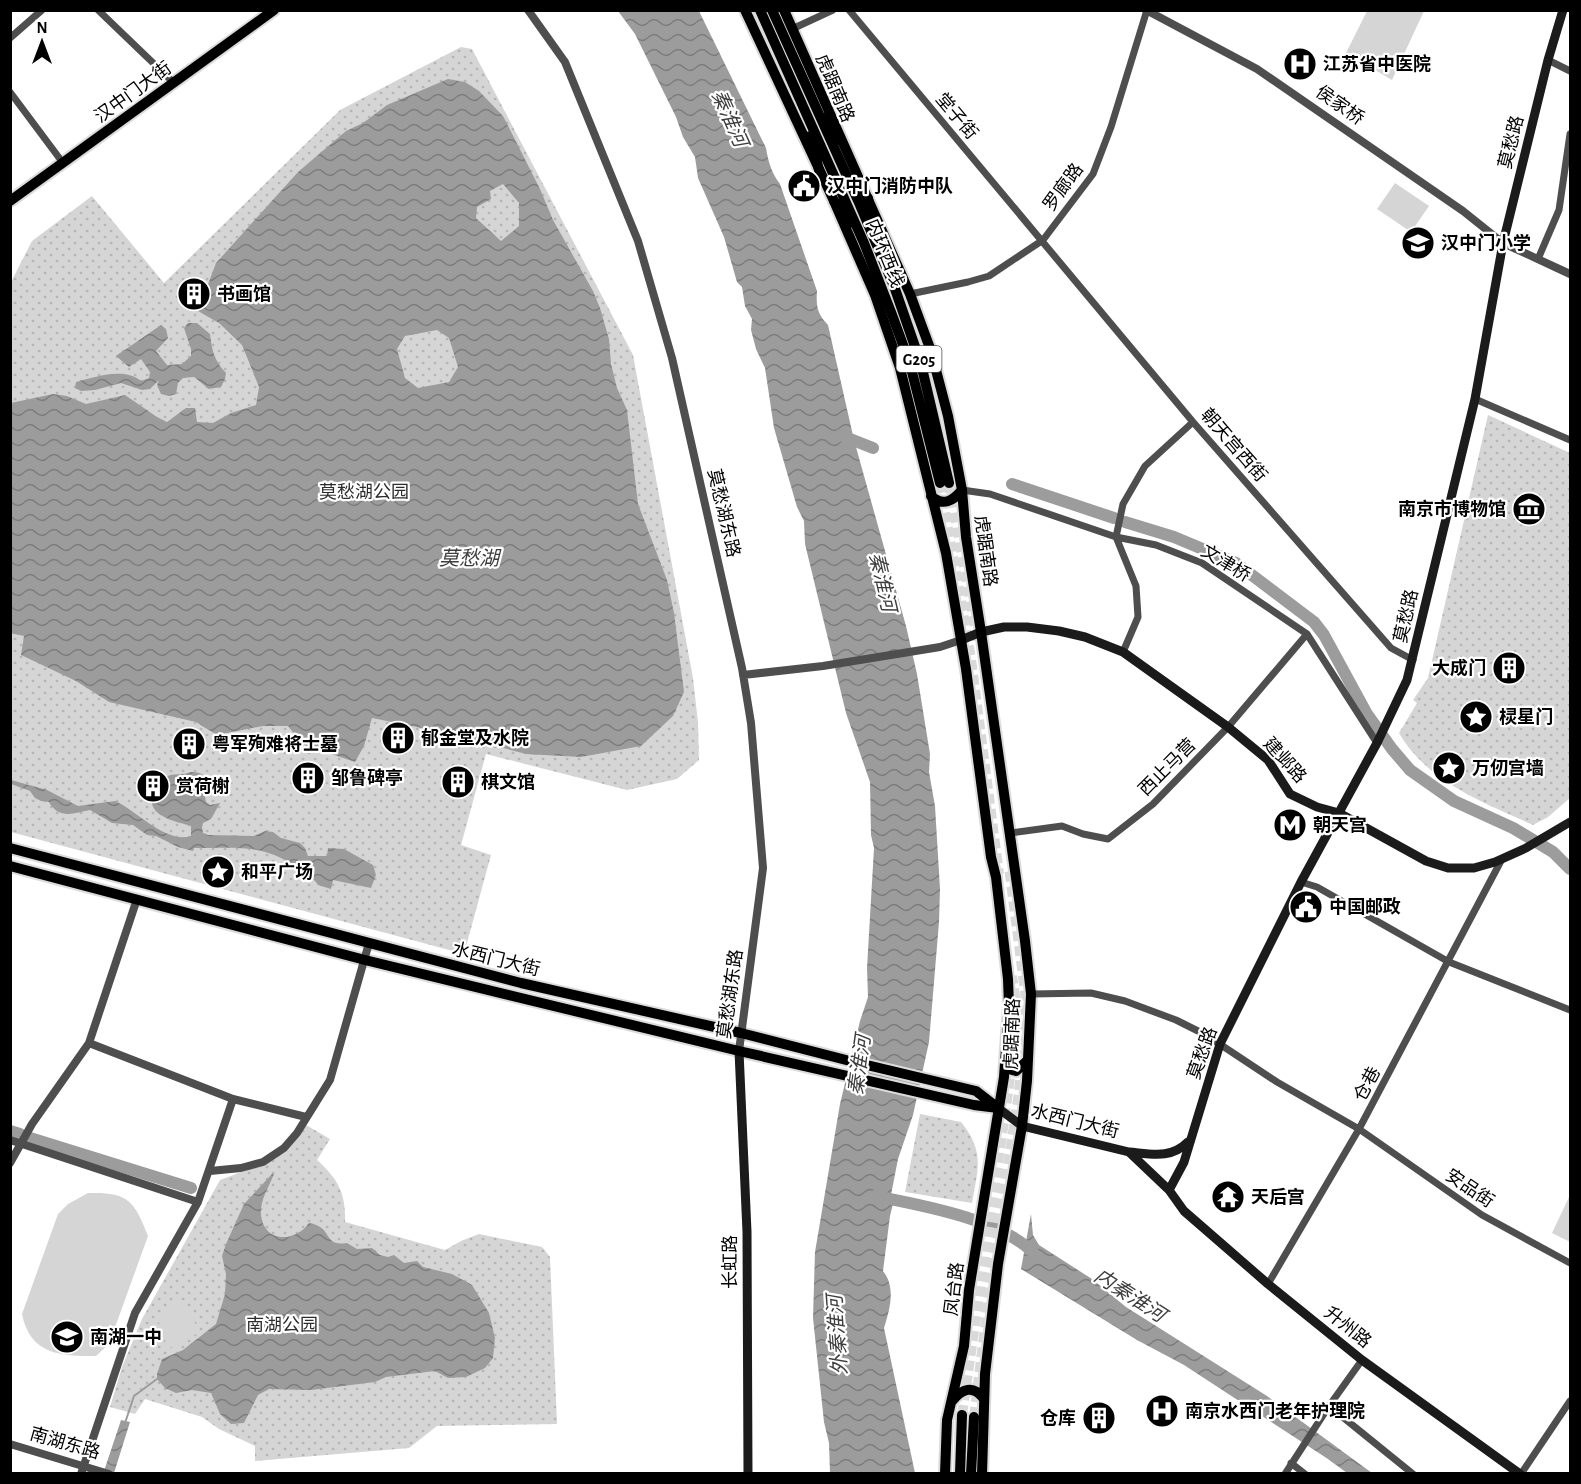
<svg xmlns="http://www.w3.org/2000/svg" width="1581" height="1484" font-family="'Alegreya Sans','Noto Sans SC',sans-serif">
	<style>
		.park { fill: url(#park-dots) }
		.garden { fill: #d5d5d5 }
		.water { fill: url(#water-waves); fill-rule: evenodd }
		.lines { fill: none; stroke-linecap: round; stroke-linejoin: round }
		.stream { stroke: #9c9c9c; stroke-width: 2 }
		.river { stroke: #9c9c9c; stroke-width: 12 }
		.trunk-tunnel { stroke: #d9d9d9; stroke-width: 10; stroke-dasharray: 10 5; stroke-linecap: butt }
		.primary-casing { stroke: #dbdbdb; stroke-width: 14 }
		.trunk-casing { stroke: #dbdbdb; stroke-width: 14 }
		.minor { stroke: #4e4e4e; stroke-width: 7 }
		.tertiary { stroke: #4e4e4e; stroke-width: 8 }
		.secondary { stroke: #1b1b1b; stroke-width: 9 }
		.primary { stroke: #000; stroke-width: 10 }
		.trunk { stroke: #000; stroke-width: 10 }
		.labels { text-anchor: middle; stroke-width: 4.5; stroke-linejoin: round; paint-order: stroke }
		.shield { fill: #fff; stroke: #4c4c4c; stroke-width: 1.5 }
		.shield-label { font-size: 16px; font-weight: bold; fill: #000 }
		.poi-label { font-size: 18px; font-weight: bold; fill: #000; stroke: #fff; text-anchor: start }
		.street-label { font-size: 18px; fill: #000; stroke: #fff }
		.park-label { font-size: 18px; fill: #2c2c2c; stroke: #fff }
		.water-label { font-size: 20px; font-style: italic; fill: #3d3d3d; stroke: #fff }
	</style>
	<defs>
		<pattern id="park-dots" width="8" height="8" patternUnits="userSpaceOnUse" patternTransform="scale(1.5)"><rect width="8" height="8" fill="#d5d5d5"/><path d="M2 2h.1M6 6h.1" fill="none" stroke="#b5b5b5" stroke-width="1.8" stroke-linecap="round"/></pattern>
		<pattern id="water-waves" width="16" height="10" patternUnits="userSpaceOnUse" patternTransform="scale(1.5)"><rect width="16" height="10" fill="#9c9c9c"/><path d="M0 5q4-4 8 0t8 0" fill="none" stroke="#7d7d7d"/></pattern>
	</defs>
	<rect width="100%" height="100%" fill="#fff"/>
	<path class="park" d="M461,47L472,49L633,355L693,678L698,723L699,760L677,779L627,790L486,754L461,845L491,855L464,954L11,832L10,284L32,241L92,196L164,283L340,110Z
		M1488,415L1570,453V798L1548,817L1533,825C1485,803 1427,782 1399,733L1417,703L1413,700L1428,678Z
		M920,1114L961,1122C985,1152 978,1168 972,1203L905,1192Z
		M306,1125L330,1139L317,1160C338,1179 346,1193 345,1222L445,1250L461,1241L479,1234L542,1247L550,1257L557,1424L437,1426L409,1448L255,1461V1446L219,1429L202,1417L145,1399L135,1414L110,1407L122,1367L142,1319L220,1180L266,1163Z"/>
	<path class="garden" d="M1367,11H1424L1392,80L1346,53Z
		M1395,183L1429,206L1411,232L1377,209Z
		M88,1193C128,1192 134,1200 148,1236L109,1344L96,1356C61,1356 30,1355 22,1314L58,1214L68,1204Z
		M1570,1195V1242L1552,1233Z
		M181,1298L200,1332L168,1349L158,1320Z"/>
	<path class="water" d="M618,11H699L766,148C768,161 772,174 780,184L817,291C816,306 817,314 828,325L854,440L906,626L917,674L930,754L929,772L935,806L940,889L939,922L929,1042L913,1115L898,1159L890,1200H894L890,1216L883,1271C896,1287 890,1309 884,1328L915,1473H830L829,1443L824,1422L813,1318L815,1252L840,1104L860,1021L868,997L867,968L874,848L871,835L870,782L846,713L805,544L804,521L797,507L774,428L765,368L756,349L751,330L752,319L745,306L742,287L737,282L724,237L698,178L695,157L683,137L676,117L635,34Z
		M448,79L465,82L479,91L503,116L540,189L553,220L593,291L600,308L609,339L611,364L617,388L627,410L638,504L667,580L674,613L684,692L673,716L641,746L581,757L526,754L451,734L372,718L364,746L355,762L302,744L288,726H263L217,735L196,722L109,702L76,681L21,655L24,636L10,633L11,403L53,394L67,396L86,404L125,395L157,417L167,422L186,408H195L197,422L213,423L231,413L256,405L259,387L242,345L219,323L198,311L216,263L298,172L346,131L363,123L387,105ZM503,184L519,203V226L501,241L476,218L477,207L491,199L490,191ZM437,330L449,338L458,367L449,382L418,388L405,378L397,349L405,336Z
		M188,323H197L210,334C212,350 214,361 226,373L225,379L221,387L209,389L194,377L183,378L178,383L176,394L169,396L161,394L157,385L159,380L150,389L142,390L121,383L95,390L81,391L75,388L76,382C96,377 123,367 141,381L149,378L150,372L141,359L129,367L116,356L161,325L166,329L168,338L156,351L167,365L182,364L191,356V349L184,328Z
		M190,772C197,772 205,773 208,781L204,780L202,783L206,802L210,805L220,803L211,819L203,823L202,827L203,833L208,835L254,836L265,831L273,832L281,838L300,843L305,848L308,856H327L328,848L344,849L373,865L376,875L371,888L333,880L331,889L318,885C313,877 308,876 301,870C263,843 238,848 194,848L193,851L178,847L156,836L147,835L133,825L112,823L90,810C74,813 59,820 49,802L41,801L35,798L30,791L11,784V780L47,790L78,806L115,801C136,810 166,844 191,836V826C175,821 148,817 152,796L158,795L161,779C176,771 178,777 190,772Z
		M272,1174H274C269,1187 260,1200 261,1214C263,1242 294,1244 309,1223C334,1227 322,1247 347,1243L357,1249L372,1248L380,1255L388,1257L394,1255L404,1263L417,1261L423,1267L452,1274L472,1285L489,1313L495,1338L493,1358L485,1368L466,1377L448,1378L435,1371L386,1377L375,1382L311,1390L269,1389L258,1395L244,1423L231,1424L220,1414L211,1393L192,1390L176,1393L165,1388L157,1379V1374L162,1359L183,1350L216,1324L225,1294L226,1274L222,1256L226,1244L244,1204Z
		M1031,1214L1033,1235L1039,1245L1092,1279L1126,1307L1267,1396L1372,1473H1347L1328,1459L1184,1365L1137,1340L1021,1269Z
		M121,1420L130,1422L114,1473L103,1474Z"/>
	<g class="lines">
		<path class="stream" d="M125,1423L134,1396L157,1379"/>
		<path class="river" d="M840,435L873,448
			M1012,484L1114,518
			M1125,522L1174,537L1236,563L1314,622L1324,635L1367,714L1392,749L1410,770L1454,801L1513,828L1553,852L1570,869
			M10,1131L20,1134
			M30,1138L191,1188
			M875,1196C921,1205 1006,1220 1036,1256"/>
		<path class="trunk-tunnel" d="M940,483L971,659L999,874
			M949,483L978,644
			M962,1415L1009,1086L1016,1003L1012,976
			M974,1417L993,1262L1019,1093L1026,1000L1009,867"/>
		<defs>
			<path id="primary" d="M745,10L834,201L875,295L900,368L946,553L966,669L991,857L996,877L1008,979L1009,1006L1004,1077L969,1290L964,1346L947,1420L945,1474
				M784,10L910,294L931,351L948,416L962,490L966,537L981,632L1025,941L1031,994L1027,1081L1022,1126L998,1264L985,1374L982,1474
				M10,201L274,10
				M931,496C943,507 953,501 962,490
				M10,848L521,983L741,1033L850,1061L976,1091L998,1108
				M10,866L365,960L739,1051L974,1105L998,1108
				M1006,1059L1012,1070L1016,1071L1028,1060
				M952,1401C962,1389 973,1384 984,1399"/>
			<path id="trunk" d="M760,10L864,243L891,312L910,364L940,483
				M772,10L860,205L894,286L921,364L949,483
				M825,118L840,140
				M810,136L819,170
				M868,198L872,224
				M834,201L849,223
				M960,1474L962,1415
				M971,1474L974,1417"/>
		</defs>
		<use href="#primary" class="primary-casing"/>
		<use href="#trunk" class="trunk-casing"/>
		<path class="minor" d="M98,10L174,83
			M849,10L1193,422L1391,648L1413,660
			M792,29L833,10
			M10,38L42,10
			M1548,60L1570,71
			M10,92L63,163
			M1538,259L1559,210L1570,134
			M910,294L968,282L989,276L1043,240L1093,174L1111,127L1147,10
			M1475,399L1570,440
			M962,490L990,494L1116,537L1156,545L1202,563L1307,634L1377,743
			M1123,652L1138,617L1136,586L1116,537L1123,504L1145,466L1193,422
			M1010,833L1062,826L1083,834L1108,839L1153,804L1228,727L1307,634
			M1301,882L1317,887L1449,962L1570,1010
			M1031,994L1091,993L1125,1001L1176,1020L1206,1035L1277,1082L1359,1129L1482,1215L1570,1263
			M1268,1284L1359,1129L1502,859
			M1329,1406L1413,1474
			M1291,1463L1305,1474
			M1285,1474L1329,1406L1362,1360
			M1521,1474L1570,1401"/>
		<path class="tertiary" d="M528,10L565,62L638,241L672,358L742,668L751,723L763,868L739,1051
			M1146,10L1257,69L1463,211L1503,243L1570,274
			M743,675L823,666L940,647L961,640
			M137,899L89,1043L233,1099L306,1117
			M10,1140L198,1202
			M10,1163L32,1124L89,1043
			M210,1171L241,1168L263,1162L284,1148L297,1133L330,1080L369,943
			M10,1444L109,1474
			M81,1474L135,1313L198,1202L233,1099"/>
		<path class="secondary" d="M961,640L981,632L1004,627H1027L1059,631L1085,637L1123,652L1228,727L1268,760L1290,794L1317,807L1339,813L1426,861L1448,868H1474L1495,862L1526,848L1570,822
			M739,1051L747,1232L748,1474
			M998,1108L1022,1126L1129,1152L1169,1190L1184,1211L1268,1284L1362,1360L1520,1474
			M1129,1152C1152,1154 1171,1159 1188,1142
			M1169,1190L1184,1162L1220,1044L1301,882L1377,743L1407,680L1475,399L1503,243L1548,60L1563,10"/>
		<use href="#primary" class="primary"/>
		<use href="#trunk" class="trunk"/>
	</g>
	<defs>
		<symbol id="hospital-disc" viewBox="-11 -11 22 22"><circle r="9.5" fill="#000" stroke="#fff"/><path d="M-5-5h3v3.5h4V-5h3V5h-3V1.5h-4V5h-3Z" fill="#fff"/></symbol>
		<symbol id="civic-disc" viewBox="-11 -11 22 22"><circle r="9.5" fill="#000" stroke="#fff"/><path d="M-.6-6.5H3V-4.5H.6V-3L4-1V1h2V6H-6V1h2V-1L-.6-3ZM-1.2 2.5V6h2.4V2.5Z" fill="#fff"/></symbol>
		<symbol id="school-disc" viewBox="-11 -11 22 22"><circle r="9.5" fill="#000" stroke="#fff"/><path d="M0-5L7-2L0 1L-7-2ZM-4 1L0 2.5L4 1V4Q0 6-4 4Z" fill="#fff"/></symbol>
		<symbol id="building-disc" viewBox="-11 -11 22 22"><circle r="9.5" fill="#000" stroke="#fff"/><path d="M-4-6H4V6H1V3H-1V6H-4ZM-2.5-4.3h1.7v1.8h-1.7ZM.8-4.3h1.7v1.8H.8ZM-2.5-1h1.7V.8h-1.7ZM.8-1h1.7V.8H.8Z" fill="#fff"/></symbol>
		<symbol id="museum-disc" viewBox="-11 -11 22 22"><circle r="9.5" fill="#000" stroke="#fff"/><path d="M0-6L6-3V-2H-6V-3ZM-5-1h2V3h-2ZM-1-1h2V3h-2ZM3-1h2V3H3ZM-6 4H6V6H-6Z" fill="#fff"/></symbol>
		<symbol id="sight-disc" viewBox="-11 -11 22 22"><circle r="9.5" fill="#000" stroke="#fff"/><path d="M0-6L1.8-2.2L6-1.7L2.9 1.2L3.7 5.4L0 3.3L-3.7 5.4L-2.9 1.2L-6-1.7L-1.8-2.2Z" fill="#fff"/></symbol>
		<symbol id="metro-disc" viewBox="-11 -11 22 22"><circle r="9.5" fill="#000" stroke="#fff"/><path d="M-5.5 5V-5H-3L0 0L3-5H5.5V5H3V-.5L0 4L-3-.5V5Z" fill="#fff"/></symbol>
		<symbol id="temple-disc" viewBox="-11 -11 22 22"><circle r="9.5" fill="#000" stroke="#fff"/><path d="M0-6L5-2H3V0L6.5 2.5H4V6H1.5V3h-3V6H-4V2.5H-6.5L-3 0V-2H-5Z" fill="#fff"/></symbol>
	</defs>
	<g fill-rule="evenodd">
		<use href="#hospital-disc" x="1281" y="45" width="38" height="38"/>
		<use href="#civic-disc" x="785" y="167" width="38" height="38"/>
		<use href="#school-disc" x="1399" y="224" width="38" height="38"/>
		<use href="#building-disc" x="175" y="275" width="38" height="38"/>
		<use href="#museum-disc" x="1510" y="490" width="38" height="38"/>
		<use href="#building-disc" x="1490" y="649" width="38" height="38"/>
		<use href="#sight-disc" x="1457" y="698" width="38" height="38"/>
		<use href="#building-disc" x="379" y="719" width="38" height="38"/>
		<use href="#building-disc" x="170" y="725" width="38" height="38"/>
		<use href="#sight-disc" x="1430" y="749" width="38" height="38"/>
		<use href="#building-disc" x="289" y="759" width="38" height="38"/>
		<use href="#building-disc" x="439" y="763" width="38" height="38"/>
		<use href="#building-disc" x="134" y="767" width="38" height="38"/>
		<use href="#metro-disc" x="1271" y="806" width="38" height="38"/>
		<use href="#sight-disc" x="199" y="853" width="38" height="38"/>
		<use href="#civic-disc" x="1287" y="888" width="38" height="38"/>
		<use href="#temple-disc" x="1209" y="1178" width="38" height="38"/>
		<use href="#school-disc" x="48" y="1318" width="38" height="38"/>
		<use href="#hospital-disc" x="1143" y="1392" width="38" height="38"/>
		<use href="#building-disc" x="1080" y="1399" width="38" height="38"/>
	</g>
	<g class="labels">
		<rect class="shield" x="896.5" y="346" width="45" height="26" rx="4.5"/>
		<g class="shield-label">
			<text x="919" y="365">G205</text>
		</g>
		<g class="poi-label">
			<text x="1323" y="70">江苏省中医院</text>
			<text x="827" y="192">汉中门消防中队</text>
			<text x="1441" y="249">汉中门小学</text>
			<text x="217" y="300">书画馆</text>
			<text x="1506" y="515" text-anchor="end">南京市博物馆</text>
			<text x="1486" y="674" text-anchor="end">大成门</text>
			<text x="1499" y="723">棂星门</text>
			<text x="421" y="744">郁金堂及水院</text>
			<text x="212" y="750">粤军殉难将士墓</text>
			<text x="1472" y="774">万仞宫墙</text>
			<text x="331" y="784">邹鲁碑亭</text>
			<text x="481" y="788">棋文馆</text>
			<text x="176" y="792">赏荷榭</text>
			<text x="1313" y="831">朝天宫</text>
			<text x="241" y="878">和平广场</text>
			<text x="1329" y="913">中国邮政</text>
			<text x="1251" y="1203">天后宫</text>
			<text x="90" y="1343">南湖一中</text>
			<text x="1185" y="1417">南京水西门老年护理院</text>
			<text x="1076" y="1424" text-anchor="end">仓库</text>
		</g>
		<g class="street-label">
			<text transform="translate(835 88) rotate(67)" y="6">虎踞南路</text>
			<text transform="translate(133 92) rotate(-36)" y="6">汉中门大街</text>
			<text transform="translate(1340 105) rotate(35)" y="6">侯家桥</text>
			<text transform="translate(957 116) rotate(50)" y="6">堂子街</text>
			<text transform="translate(1511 142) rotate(-76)" y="6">莫愁路</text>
			<text transform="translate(1063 187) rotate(-54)" y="6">罗廊路</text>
			<text transform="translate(885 253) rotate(68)" y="6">内环西线</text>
			<text transform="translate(1234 445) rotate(49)" y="6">朝天宫西街</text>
			<text transform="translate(724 513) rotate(77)" y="6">莫愁湖东路</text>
			<text transform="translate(986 551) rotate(82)" y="6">虎踞南路</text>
			<text transform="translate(1226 563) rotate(31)" y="6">文津桥</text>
			<text transform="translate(1406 616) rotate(-77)" y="6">莫愁路</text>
			<text transform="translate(1285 760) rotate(48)" y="6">建邺路</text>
			<text transform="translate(1167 767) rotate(-45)" y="6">西止马营</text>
			<text transform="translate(496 959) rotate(14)" y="6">水西门大街</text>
			<text transform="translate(730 994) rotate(-82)" y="6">莫愁湖东路</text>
			<text transform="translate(1012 1034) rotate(-88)" y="6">虎踞南路</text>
			<text transform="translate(1202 1053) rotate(-70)" y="6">莫愁路</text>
			<text transform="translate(1367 1084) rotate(-62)" y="6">仓巷</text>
			<text transform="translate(1075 1121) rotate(14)" y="6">水西门大街</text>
			<text transform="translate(1470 1188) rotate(34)" y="6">安品街</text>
			<text transform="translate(730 1262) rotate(-90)" y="6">长虹路</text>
			<text transform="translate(954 1289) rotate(-83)" y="6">凤台路</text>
			<text transform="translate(1348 1327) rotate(39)" y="6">升州路</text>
			<text transform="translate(65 1443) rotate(16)" y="6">南湖东路</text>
		</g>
		<g class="park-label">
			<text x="364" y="498">莫愁湖公园</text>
			<text x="282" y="1331">南湖公园</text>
		</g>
		<g class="water-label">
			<text transform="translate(730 118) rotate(66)" y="7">秦淮河</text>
			<text x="469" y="565">莫愁湖</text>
			<text transform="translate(883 582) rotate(77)" y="7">秦淮河</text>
			<text transform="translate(859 1065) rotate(-82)" y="7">秦淮河</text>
			<text transform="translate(1130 1295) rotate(33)" y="7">内秦淮河</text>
			<text transform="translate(837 1335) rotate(-94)" y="7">外秦淮河</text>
		</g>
	</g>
	<rect width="1581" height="1484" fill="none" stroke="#000000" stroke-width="24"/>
	<g transform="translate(42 42)" stroke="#ffffff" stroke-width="4.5" paint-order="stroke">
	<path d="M0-4.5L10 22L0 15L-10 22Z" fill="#000000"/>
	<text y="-9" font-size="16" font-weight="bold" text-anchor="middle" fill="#000000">N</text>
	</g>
</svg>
